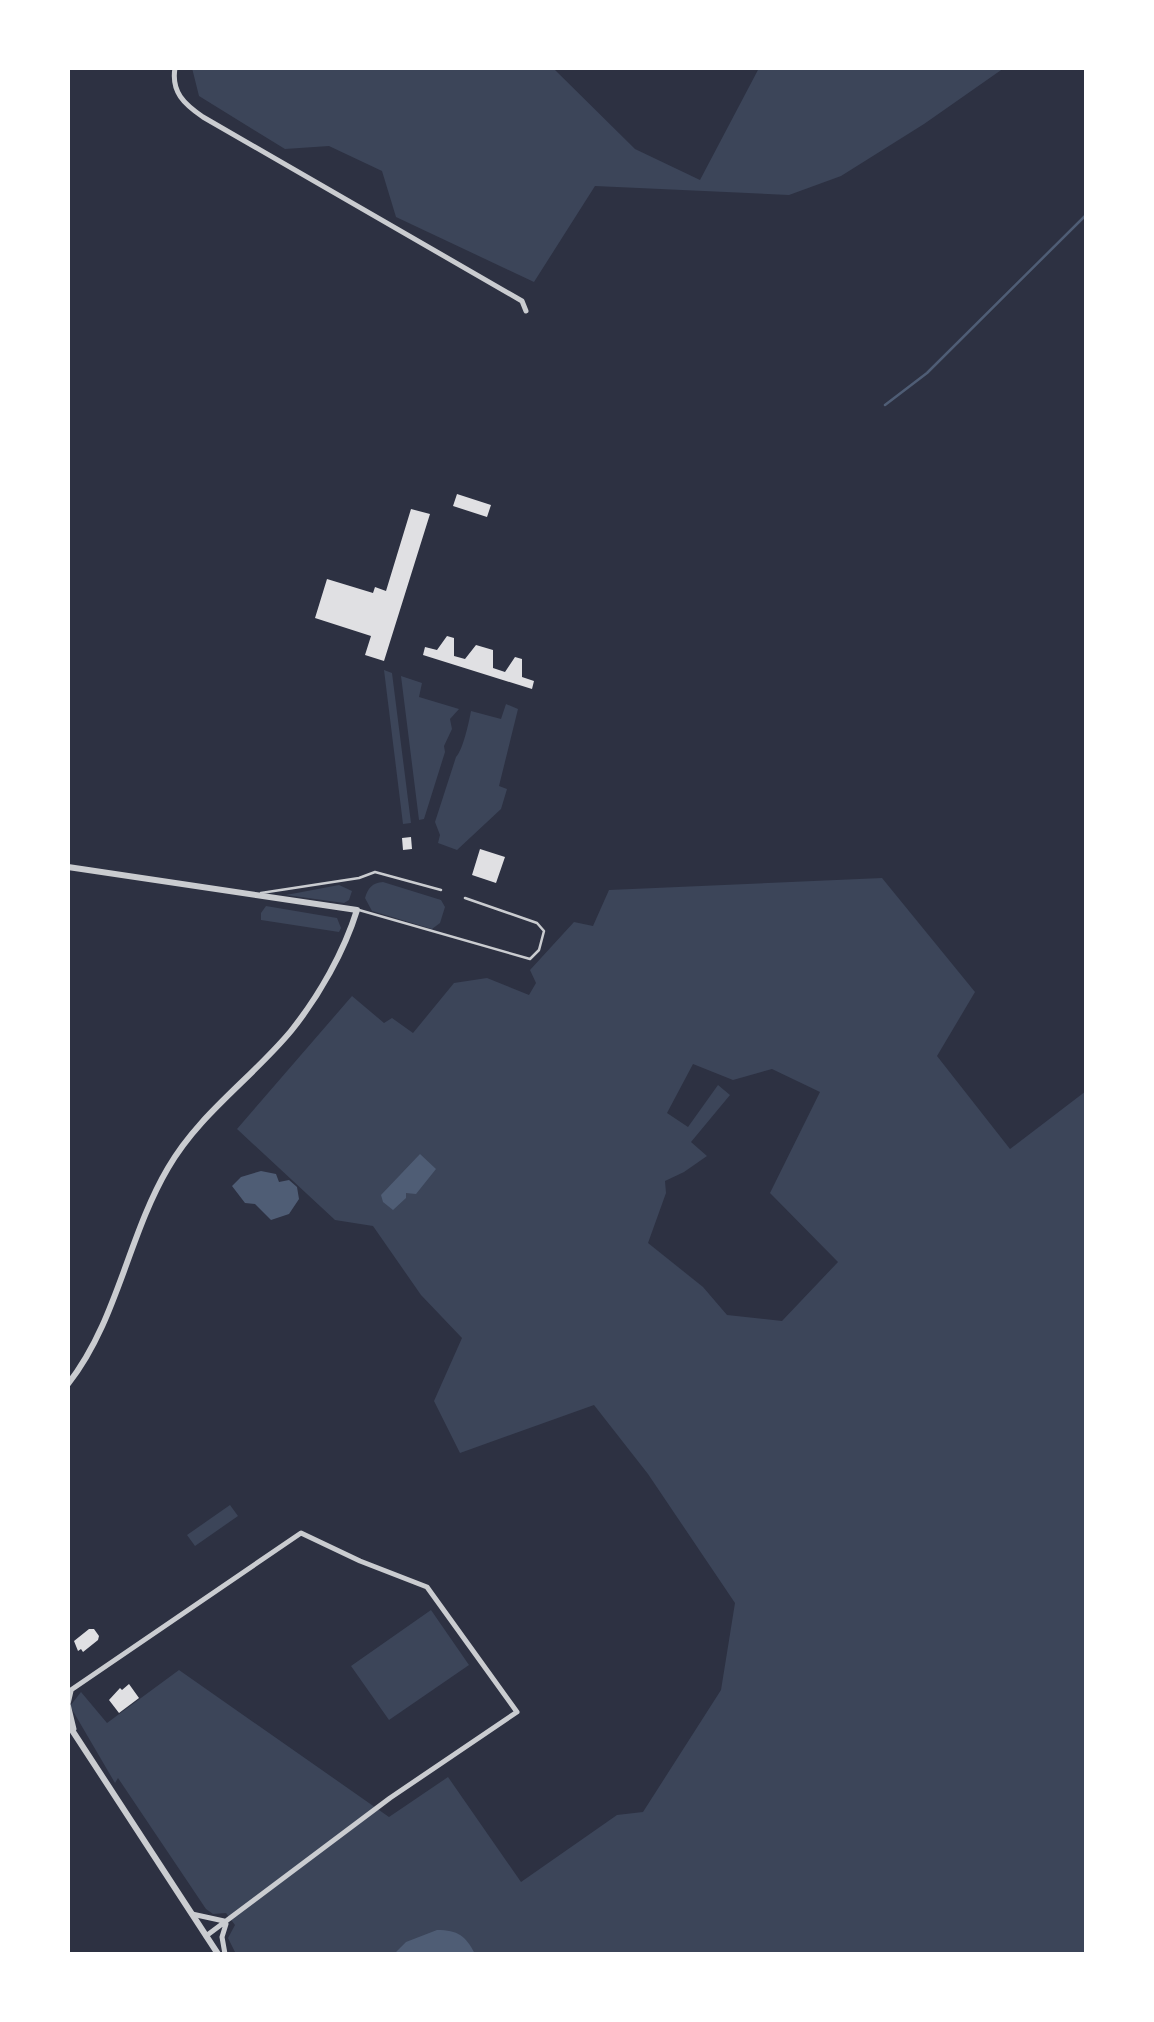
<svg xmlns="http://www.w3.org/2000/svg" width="1154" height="2022" font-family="'Nunito Sans',sans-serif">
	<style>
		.green { fill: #3c4559; fill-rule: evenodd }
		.water { fill: #4f5d75 }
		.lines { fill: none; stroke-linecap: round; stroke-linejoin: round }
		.stream { stroke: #4f5d75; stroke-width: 2.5 }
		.building { fill: #e0e0e3 }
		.service { stroke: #caccd0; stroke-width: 2.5 }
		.minor { stroke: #caccd0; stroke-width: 5 }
		.tertiary { stroke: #caccd0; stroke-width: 6 }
	</style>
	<rect width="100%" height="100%" fill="#2d3142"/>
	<path class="green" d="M192,68H553L635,149L700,180L759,68H1004L924,124L841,176L789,195L595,186L534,282L396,217L382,171L329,146L285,149L199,96Z
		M384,670L392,673L411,823L403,824Z
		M401,676L422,683L419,697L459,709L450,719L452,729L444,746L445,752L424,819L419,820Z
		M506,704L518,709L499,786L507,789L501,809L457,850L438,843L440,835L435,822L456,757C463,750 469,722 471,711L501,719Z
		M882,878L975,992L937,1056L1010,1149L1086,1091V1954H236L228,1938L235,1925L226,1913L213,1914L206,1909L118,1778L115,1783L70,1706L81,1692L107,1723L179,1670L389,1817L448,1777L521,1882L617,1815L643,1812L721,1690L735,1603L648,1474L594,1405L460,1453L434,1401L462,1338L421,1295L373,1226L335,1220L237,1129L352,996L384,1023L392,1018L413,1033L454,983L487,978L529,995L536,983L530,970L574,922L593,926L609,890ZM693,1064L733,1080L772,1069L820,1092L770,1193L838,1262L782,1321L727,1315L703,1287L648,1243L666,1193L665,1181L684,1172L707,1156L691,1142L730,1095L718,1085L688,1127L667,1113Z
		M383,882L441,900L445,907L440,923L432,929L372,911L365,898C368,888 372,883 383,882Z
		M339,885L352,891L349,900L344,903L286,895Z
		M266,906L337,918L341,928L339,932L261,920V913Z
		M230,1505L238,1516L195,1546L187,1535Z
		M431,1610L469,1665L389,1720L351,1666Z"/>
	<path class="water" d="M420,1154L436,1169L416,1194L406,1193V1198L393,1210L383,1202L381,1195Z
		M261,1171L276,1174L279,1182L289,1180L297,1187L299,1199L289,1214L271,1220L255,1204L245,1203L232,1186L241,1177Z
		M437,1930C458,1930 466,1936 475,1954H394L406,1942Z"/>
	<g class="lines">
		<path class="stream" d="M885,405L927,373L1086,215"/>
	</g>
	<path class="building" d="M457,494L491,505L487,517L453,506Z
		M411,509L430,514L384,661L365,655L371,636L315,618L327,579L373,593L375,587L386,591Z
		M447,636L454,638V656L465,659L476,645L493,650V668L505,672L515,657L522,659V677L534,681L532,689L423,655L425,647L437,650Z
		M411,837L412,849L403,850L402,838Z
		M480,849L505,857L496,883L472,875Z
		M89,1629H94L99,1636L98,1640L83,1652L81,1649L78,1651L74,1641Z
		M129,1684L139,1698L119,1713L109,1700L120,1688L122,1690Z"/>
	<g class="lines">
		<path class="service" d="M261,893L359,878L375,872L441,890
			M359,910L530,959L539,950L544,931L537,923L465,898"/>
		<path class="minor" d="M175,68C171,92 184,104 203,117L522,301L526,311
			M71,1691L68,1704L74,1729
			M68,1692L301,1533L360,1561L427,1587L517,1712L390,1798L206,1936
			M192,1914L224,1921
			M225,1954L222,1937L226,1924"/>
		<path class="tertiary" d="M68,867L357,910C344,952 319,996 291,1031C252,1078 199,1114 168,1168C128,1236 117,1322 68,1384
			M68,1724L218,1954"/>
	</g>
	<rect width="1154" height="2022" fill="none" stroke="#ffffff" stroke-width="140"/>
</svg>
